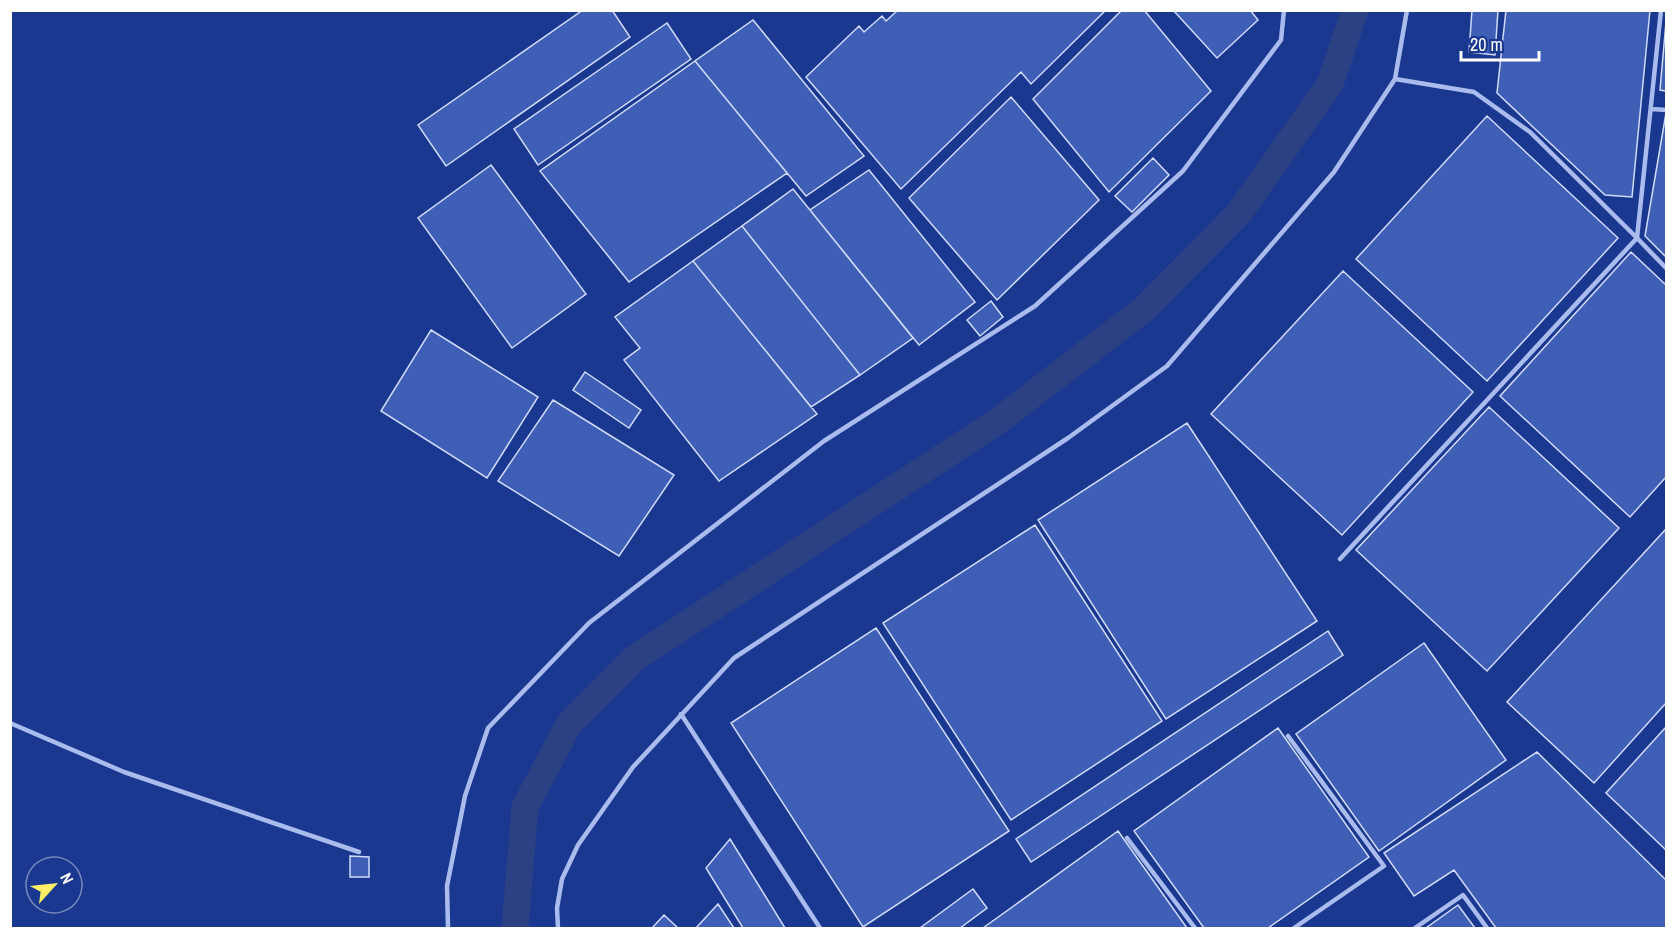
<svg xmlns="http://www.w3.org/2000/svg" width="1677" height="939" font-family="'Archivo Narrow',sans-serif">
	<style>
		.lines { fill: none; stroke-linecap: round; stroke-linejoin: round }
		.canal { stroke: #2c4184; stroke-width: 27 }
		.building { fill: #3f5eb6; stroke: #d0dbfa; stroke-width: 1.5 }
		.service { stroke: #aabcee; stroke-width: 4.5 }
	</style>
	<rect width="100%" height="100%" fill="#1b3890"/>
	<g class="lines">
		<path class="canal" d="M515,928L525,807L569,724L635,658L998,421L1144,309L1239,213L1330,84L1355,10"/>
	</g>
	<path class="building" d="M583,10H612L630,37L446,166L418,125Z
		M898,10H1106L1031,84L1021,72L901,189L806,77L859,26L864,32L882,16L886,21Z
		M1122,10H1144L1211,91L1109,192L1033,99Z
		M1173,10H1250L1258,20L1217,58Z
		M1472,10H1498L1495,55L1469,52Z
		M1506,10H1650L1632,197L1605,195L1497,93Z
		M753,20L864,156L806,196L695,61Z
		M1666,22V91L1660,90Z
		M667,23L691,59L538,165L514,129Z
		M695,61L787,173L629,282L540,171Z
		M1011,97L1099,200L997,300L909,198Z
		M1666,113V257L1645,236Z
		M1487,116L1618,238L1487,381L1356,259Z
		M1153,158L1169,175L1132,212L1115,196Z
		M491,165L586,294L512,348L418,218Z
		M869,170L975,302L919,345L810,210Z
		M793,189L913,338L860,375L742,226Z
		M742,226L860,375L811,407L693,261Z
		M1631,252L1666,285V477L1630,517L1500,396Z
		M693,261L817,414L719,481L624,360L640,348L615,317Z
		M1343,271L1473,392L1342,535L1211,414Z
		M991,301L1003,317L980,336L967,320Z
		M431,330L538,397L487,478L381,411Z
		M585,372L641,410L629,428L573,390Z
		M553,400L674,475L619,556L498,481Z
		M1489,407L1619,528L1487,671L1356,550Z
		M1187,423L1317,621L1166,719L1038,520Z
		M1035,525L1162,721L1011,820L883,623Z
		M1666,529V703L1594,783L1507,702Z
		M876,628L1009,831L863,927L731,723Z
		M1328,631L1343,655L1031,862L1016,839Z
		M1424,643L1506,760L1379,851L1296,734Z
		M1666,727V850L1606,793Z
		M1278,728L1369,857L1268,928H1204L1134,831Z
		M1537,752L1666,880V928H1496L1454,870L1414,896L1384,853Z
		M1118,831L1187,928H983Z
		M730,839L785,928H743L706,868Z
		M350,856L369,857V877H350Z
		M973,889L987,908L960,928H920Z
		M718,904L734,928H696Z
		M1458,905L1475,928H1426Z
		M664,915L678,928H652Z"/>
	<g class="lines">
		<path class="service" d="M1395,79L1474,92L1530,132L1637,238L1661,10
			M1652,109L1666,110
			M1340,559L1637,238L1666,268
			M681,714L820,928
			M10,723L124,772L359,852
			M1288,736L1384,866L1294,928
			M1127,838L1195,928
			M448,928L447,886L465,796L488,728L589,623L824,441L1035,306L1183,171L1281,40L1284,10
			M558,928L557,908L562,879L578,845L633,767L734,658L1068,438L1167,366L1334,172L1395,79L1407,10
			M1415,928L1463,895L1487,928"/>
	</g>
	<rect width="1677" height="939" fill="none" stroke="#ffffff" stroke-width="24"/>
	<g transform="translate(54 885) rotate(63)"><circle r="28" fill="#1b3890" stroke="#7688bc" stroke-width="1.5"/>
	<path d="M0-4.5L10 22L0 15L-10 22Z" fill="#fff067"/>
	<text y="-9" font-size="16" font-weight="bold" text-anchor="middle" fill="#ffffff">N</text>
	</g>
	<path d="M1461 51v9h78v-9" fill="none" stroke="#ffffff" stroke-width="3"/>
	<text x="1470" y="51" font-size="18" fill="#ffffff" stroke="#1b3890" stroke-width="4.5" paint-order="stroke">20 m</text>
</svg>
